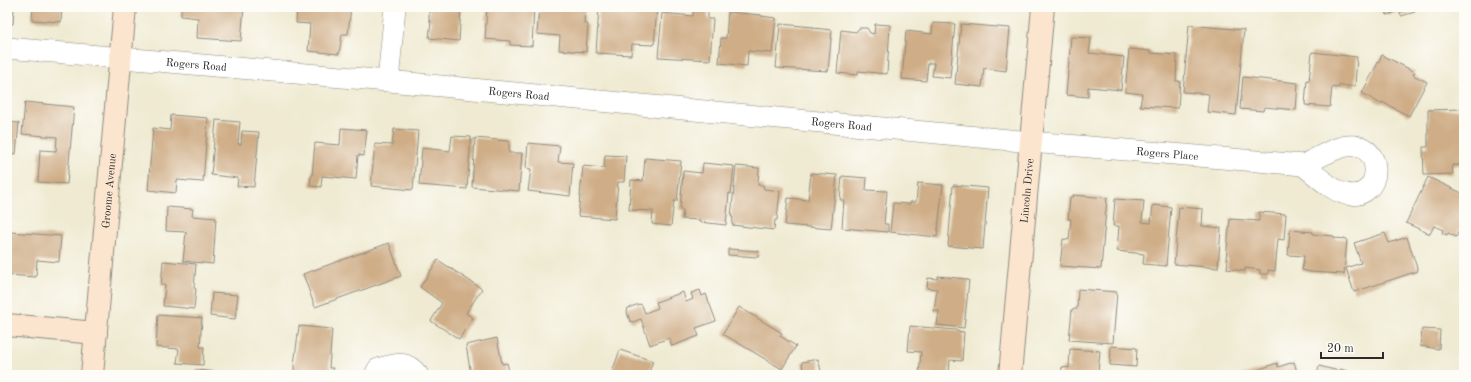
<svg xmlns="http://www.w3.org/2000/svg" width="1471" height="382" font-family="'Old Standard TT',serif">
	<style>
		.building { fill: #cfad87 }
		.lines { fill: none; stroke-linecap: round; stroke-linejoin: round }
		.street-casing { stroke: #8d8a7e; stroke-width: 22 }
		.secondary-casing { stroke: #8d8a7e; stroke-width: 24 }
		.street { stroke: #fff; stroke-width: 21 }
		.secondary { stroke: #fce5cf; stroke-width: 22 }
		.labels { text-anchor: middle; stroke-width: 4; stroke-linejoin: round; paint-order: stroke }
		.street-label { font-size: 11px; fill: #2b2b2b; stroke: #fdfcf7 }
	</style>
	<rect width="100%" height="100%" fill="#fdfcf7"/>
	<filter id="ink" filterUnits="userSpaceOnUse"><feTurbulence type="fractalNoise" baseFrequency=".025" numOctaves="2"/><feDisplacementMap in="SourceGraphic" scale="8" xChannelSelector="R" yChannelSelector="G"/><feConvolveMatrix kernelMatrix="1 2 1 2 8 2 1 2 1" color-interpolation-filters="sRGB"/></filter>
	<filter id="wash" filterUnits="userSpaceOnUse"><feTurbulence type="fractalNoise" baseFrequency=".012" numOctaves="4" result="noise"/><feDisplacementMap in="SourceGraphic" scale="16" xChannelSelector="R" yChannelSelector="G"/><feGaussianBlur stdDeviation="0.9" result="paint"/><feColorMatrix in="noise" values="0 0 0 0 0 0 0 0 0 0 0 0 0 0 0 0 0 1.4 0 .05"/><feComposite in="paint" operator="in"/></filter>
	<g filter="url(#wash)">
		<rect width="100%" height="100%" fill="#efead1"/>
		<g id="blocks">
			<path class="building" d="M7,7H14L13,24L7,23Z
				M33,7H62L61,22L32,20Z
				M181,7H244L241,41L197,38L198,18L181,16Z
				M297,7H351L348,34H342L339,54L308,51L310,24L296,23Z
				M429,7H461L459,41L429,38L431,21H429Z
				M487,7H534L532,46L510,45V41L485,39Z
				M539,7H585L584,24H588L586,52L559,50L560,36L537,34Z
				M599,7H657L654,45L632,44L631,55L596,53Z
				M1385,7H1413L1415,12L1401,16L1399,11L1387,15Z
				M693,9L708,10V19H713L710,60L658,57L662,13L693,16Z
				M728,12L761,15V16L776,18L772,53L748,51L747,66L719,63L721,38H726Z
				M933,23L955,24L950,78L932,76L934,63H928L926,81L902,79L906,31L932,34Z
				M780,24L814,27L813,28L832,30L828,71L776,68Z
				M875,24L890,25L887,74L858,71V75L837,73L841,30L856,32L859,28H867L870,33L874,34Z
				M961,24L1010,28L1006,71L984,68L982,87L955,84Z
				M1189,25L1244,30L1236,115L1207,112L1209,94L1183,92Z
				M1071,37L1091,38L1089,53L1124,57L1121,90L1088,87V97L1066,95Z
				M1129,49L1151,51V53L1177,55L1176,81H1180L1178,108L1140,106L1142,94L1125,92Z
				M1312,52L1357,57L1355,86H1342L1339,85V88L1332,87L1330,107L1305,105L1307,80L1309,81Z
				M1382,55L1415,72L1413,75L1427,82L1409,116L1382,102L1381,104L1362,93Z
				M1243,77L1298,83L1296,110L1264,107L1263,111L1240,109Z
				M25,102L74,107L67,184L38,182L40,150L56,151L57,137L22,134Z
				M1464,109V165H1452L1453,174L1424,175L1423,147H1428V110Z
				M171,115L208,118L203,182L177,180L176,193L148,190L153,128L170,130Z
				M216,120L240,122L238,144H241L242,131L259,132L254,187L237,186L238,178L211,175Z
				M7,122L19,123L16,154L7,153Z
				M341,128L367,130L364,156L358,155L356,179L322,176L321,187L310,186L311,176H312L315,143L340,145Z
				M394,129L418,131L413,190L371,186L375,144L392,145Z
				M452,136L471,137L467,189L419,185L422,148L450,151Z
				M475,138L509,141V153H522L519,191L472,187Z
				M528,143L560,146L558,162L573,163L570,196L528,191L531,169L526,168Z
				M605,155L626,156L624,182H618L615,219L578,216L583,166L604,168Z
				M645,158L681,161L677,201H674L671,226L652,224L653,211L629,210L631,180L643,181Z
				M703,163L734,166L731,194L729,193L726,225L699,222L700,220L682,219L683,210H680L683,171L702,173Z
				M736,166L759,168L758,185H763L764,189L780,191L777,220H775L774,230L732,225L733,217H731Z
				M811,173L837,175L831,229L785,225L788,198L808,200Z
				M842,176L867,178L866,190L887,191L884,224H888V232L842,228L844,200H840Z
				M1428,177L1464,194V221L1456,237L1448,233L1447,235L1442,233L1443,230L1434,226L1430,234L1406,223Z
				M918,183L943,185L937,237L890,232L893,203L910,204V202H916Z
				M953,185L988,188L983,249L948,246Z
				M1073,195L1107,198L1101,269L1060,266L1063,239L1069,240L1071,219H1068L1070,197H1073Z
				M1115,199L1144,201L1142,222L1151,223L1153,205L1171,207L1166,266L1143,264L1144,254L1117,251L1119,226H1113Z
				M167,207L193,209L192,216L216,218L213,264L183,261L186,232L166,231Z
				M1179,207L1203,209L1202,226L1221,228L1218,268L1174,264Z
				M1259,212L1286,214L1284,240L1278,239L1275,271L1268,270V274H1260V270L1245,268V271L1227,269L1228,259H1226L1230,219L1259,221Z
				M1290,230L1313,232V234L1334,236V238L1347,239L1344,274L1310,272L1302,270L1304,256L1288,255Z
				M10,232L61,236L59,262L37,260L36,277L7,275Z
				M1385,233L1389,243L1407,237L1418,271L1354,292L1346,268L1361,263L1354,243Z
				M389,243L401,276L315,307L303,274Z
				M728,249L759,251L758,257L728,255Z
				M438,260L482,289L466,313L473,318L459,339L431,321L442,303L420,287Z
				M163,261L196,264L194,288L196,289L194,309L163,306L165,285H161Z
				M938,276L966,279V280H969L964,328L937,325L939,311H934L937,289L927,288L928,278L937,279Z
				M1078,289L1117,292L1113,343L1069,340L1072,309H1077Z
				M700,290L702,296L706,294L716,321L696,328L699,336L672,346L669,338L650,345L641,319L633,322L630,321L627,312L628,308L639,304L642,305L645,313L658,308L656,302L683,292L686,302L693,299L691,293Z
				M212,293L238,295L235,319L210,316Z
				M739,307L782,333L780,336L796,346L782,369L723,334Z
				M158,315L202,318L200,347H204L203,365L177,363L179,349L156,347Z
				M299,326L332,329L329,368H333L332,375H294V365Z
				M910,326L956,330V331L964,332L962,361L950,360L949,375H919L921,352L908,351Z
				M1422,329L1440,330L1439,349L1420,346Z
				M497,338L502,364L507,363L510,375H471L466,345Z
				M1111,346L1137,348L1136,367L1110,365Z
				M1070,349L1100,351L1098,373L1106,374V375H1061L1062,367L1069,368Z
				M620,350L653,361L648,375H611Z
				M818,359L822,375H790L789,373L803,371L802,362Z
				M1294,362L1298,375H1243L1277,363L1278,367Z
				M1319,366L1339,371L1340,369L1363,375H1317Z
				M196,370L220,372V375H196Z
				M150,372L171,374V375H150Z"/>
		</g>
	</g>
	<g filter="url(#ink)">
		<use href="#blocks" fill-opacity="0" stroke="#8d8a7e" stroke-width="1"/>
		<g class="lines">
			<defs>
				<g id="street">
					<path id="s1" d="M7,48L388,81L1031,142L1303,165C1316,159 1335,147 1348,146C1385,141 1384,202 1346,194C1333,192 1314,173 1303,165"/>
					<path d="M388,81L395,7"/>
					<path d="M375,375L378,369C396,364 405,359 418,375"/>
				</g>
				<g id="secondary">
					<path d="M7,325L96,333"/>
					<path id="s2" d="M92,375L125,7"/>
					<path id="s3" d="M1010,375L1043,7"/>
				</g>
			</defs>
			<use href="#street" class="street-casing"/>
			<use href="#secondary" class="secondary-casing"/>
			<use href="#street" class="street"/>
			<use href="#secondary" class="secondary"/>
		</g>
	</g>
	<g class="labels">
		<g class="street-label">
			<text dy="4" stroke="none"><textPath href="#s1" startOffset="190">Rogers Road</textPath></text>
			<text dy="4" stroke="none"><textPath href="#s1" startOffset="514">Rogers Road</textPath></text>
			<text dy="4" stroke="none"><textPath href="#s1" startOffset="838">Rogers Road</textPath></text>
			<text dy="4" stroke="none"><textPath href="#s1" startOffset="1165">Rogers Place</textPath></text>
			<text dy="4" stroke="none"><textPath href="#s2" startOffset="185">Groome Avenue</textPath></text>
			<text dy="4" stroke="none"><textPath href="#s3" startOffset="185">Lincoln Drive</textPath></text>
		</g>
	</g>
	<rect width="1471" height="382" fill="none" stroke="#fdfcf7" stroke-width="24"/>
	<path d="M1321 352v6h62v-6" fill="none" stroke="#2b2b2b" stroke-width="2"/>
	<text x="1327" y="352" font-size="12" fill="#2b2b2b" stroke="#fdfcf7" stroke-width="3" paint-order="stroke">20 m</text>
</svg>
